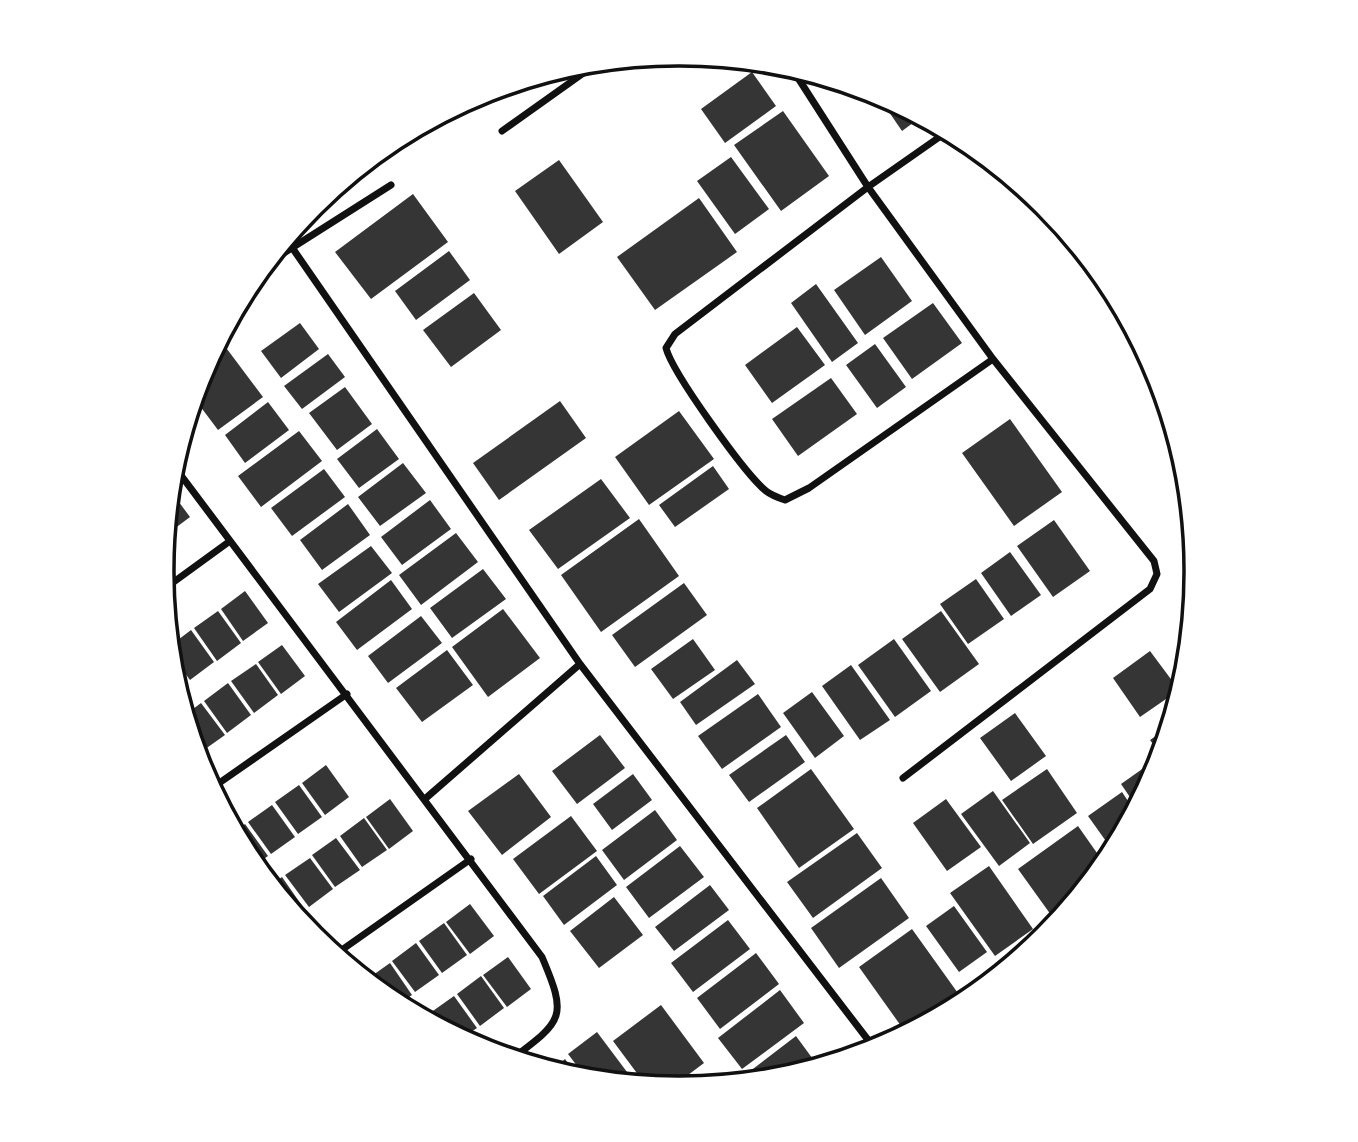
<svg xmlns="http://www.w3.org/2000/svg" width="1358" height="1142" font-family="'Fira Sans',sans-serif">
	<style>
		.building { fill: #353535 }
		.lines { fill: none; stroke-linecap: round; stroke-linejoin: round }
		.minor { stroke: #111; stroke-width: 7 }
		.rim { fill: none; stroke: #111; stroke-width: 3.5 }
	</style>
	<rect width="100%" height="100%" fill="#fff"/>
	<path class="building" d="M752,72L776,106L725,143L701,109Z
		M876,93L877,94L921,117L902,131Z
		M783,111L829,176L781,211L734,145Z
		M731,157L769,209L735,234L697,181Z
		M559,160L603,222L559,254L515,191Z
		M413,194L448,242L371,299L335,252Z
		M699,198L737,252L655,310L617,257Z
		M449,251L470,280L416,320L395,291Z
		M881,257L912,301L865,335L834,290Z
		M816,284L858,343L832,362L791,303Z
		M474,293L501,330L451,367L423,330Z
		M933,303L962,343L912,379L883,338Z
		M300,323L319,349L281,378L261,351Z
		M797,327L825,365L772,403L745,365Z
		M875,344L906,387L877,408L846,365Z
		M224,345L263,397L218,430L194,398L212,354Z
		M328,354L345,377L302,409L284,386Z
		M831,378L857,414L798,456L772,419Z
		M345,387L372,424L337,450L309,413Z
		M560,401L586,438L499,500L473,463Z
		M268,402L289,430L245,463L225,435Z
		M679,411L714,459L649,505L615,457Z
		M1010,419L1062,492L1014,526L962,453Z
		M377,429L399,459L359,488L337,459Z
		M299,431L322,461L261,507L238,476Z
		M403,463L426,493L380,526L358,497Z
		M713,466L729,489L675,527L659,505Z
		M324,469L345,497L292,536L271,508Z
		M601,479L630,518L558,569L529,530Z
		M170,490L190,517L166,535L168,517Z
		M430,500L451,529L402,565L381,537Z
		M348,504L370,535L322,570L300,540Z
		M639,519L679,576L601,632L561,575Z
		M1054,520L1090,571L1053,597L1017,546Z
		M456,533L478,562L421,605L399,575Z
		M371,546L392,573L339,612L318,584Z
		M1010,552L1041,595L1011,616L981,573Z
		M483,569L506,599L452,638L430,608Z
		M976,579L1004,619L968,644L940,604Z
		M391,580L412,609L357,650L336,622Z
		M684,583L707,615L635,667L612,635Z
		M245,591L268,623L243,641L221,609Z
		M503,609L540,658L488,697L452,647Z
		M218,611L241,643L217,661L194,628Z
		M941,611L979,664L940,692L902,639Z
		M421,616L442,643L388,683L368,656Z
		M191,630L214,662L190,680L170,653V646Z
		M693,639L715,670L673,699L651,669Z
		M894,639L931,691L895,717L858,665Z
		M282,645L305,676L281,694L258,662Z
		M447,650L473,685L422,722L396,688Z
		M1150,651L1179,690L1140,717L1113,678Z
		M171,660L187,682L177,689L172,671Z
		M737,660L755,684L696,725L680,702Z
		M256,664L278,695L254,713L231,681Z
		M851,665L890,720L860,740L822,686Z
		M228,683L251,715L227,733L204,701Z
		M812,692L844,736L815,758L783,713Z
		M758,694L781,727L722,769L698,736Z
		M201,703L225,735L201,752L194,743L185,715Z
		M1015,713L1046,756L1011,781L980,738Z
		M1169,727L1161,755L1150,740Z
		M600,735L625,768L577,804L552,771Z
		M786,735L805,762L749,802L729,775Z
		M1155,760L1156,769L1136,806L1121,784Z
		M326,765L349,797L325,815L302,783Z
		M811,769L854,829L799,868L757,808Z
		M1047,769L1077,813L1033,844L1002,800Z
		M519,774L551,817L502,855L468,811Z
		M633,774L652,800L612,830L593,804Z
		M299,785L322,817L298,834L275,802Z
		M993,791L1030,843L999,866L961,814Z
		M1122,792L1134,810L1113,851L1088,816Z
		M390,799L413,831L389,849L366,817Z
		M946,799L981,847L947,871L913,823Z
		M272,805L295,837L271,854L248,822Z
		M655,810L677,840L624,880L602,850Z
		M571,816L597,851L539,894L513,859Z
		M364,818L387,850L362,867L340,836Z
		M245,824L268,856L255,865L235,831Z
		M1078,826L1104,863L1078,895L1051,915L1018,869Z
		M857,833L882,868L813,918L787,882Z
		M336,838L360,870L335,887L312,855Z
		M680,846L704,877L649,918L626,887Z
		M596,856L617,885L564,925L543,896Z
		M310,858L333,889L309,907L285,875Z
		M989,866L1033,929L995,956L950,893Z
		M282,877L305,910L297,916L271,885Z
		M881,878L909,918L839,968L811,928Z
		M710,885L729,910L674,951L655,927Z
		M614,897L643,935L599,968L570,931Z
		M470,904L494,936L470,954L446,922Z
		M954,906L987,952L959,972L926,926Z
		M728,920L750,949L693,992L671,963Z
		M444,923L467,955L442,973L419,941Z
		M912,929L960,996L906,1033L859,967Z
		M416,943L439,975L415,992L392,961Z
		M756,953L779,984L720,1029L697,998Z
		M508,957L531,989L507,1007L483,975Z
		M390,963L412,995L399,1004L366,980Z
		M481,976L504,1008L480,1026L457,994Z
		M780,990L804,1023L742,1069L718,1038Z
		M454,996L477,1028L462,1038L439,1026L430,1013Z
		M661,1005L704,1063L672,1087L645,1084L613,1041Z
		M597,1032L636,1084L587,1079L568,1054Z
		M796,1036L818,1066L779,1078L755,1080L749,1072Z
		M565,1059L579,1078L552,1070Z"/>
	<g class="lines">
		<path class="minor" d="M791,67L868,187L993,359L1154,561L1157,574L1150,589L903,778
			M502,131L599,62
			M948,131L868,187L675,334L666,348C672,372 745,474 766,491C771,495 779,498 785,500L809,488L993,359
			M291,246L580,664L875,1049
			M265,265L391,185
			M174,466L542,957C567,1016 564,1020 513,1058
			M164,589L230,541
			M212,788L347,694
			M426,798L580,664
			M336,954L471,859"/>
	</g>
	<path d="M0 0H1358V1142H0ZM678 66H680A504 504 0 0 1 1184 570V572A504 504 0 0 1 680 1076H678A504 504 0 0 1 174 572V570A504 504 0 0 1 678 66Z" fill="#fff" fill-rule="evenodd"/>
	<path class="rim" d="M678 66H680A504 504 0 0 1 1184 570V572A504 504 0 0 1 680 1076H678A504 504 0 0 1 174 572V570A504 504 0 0 1 678 66Z"/>
</svg>
